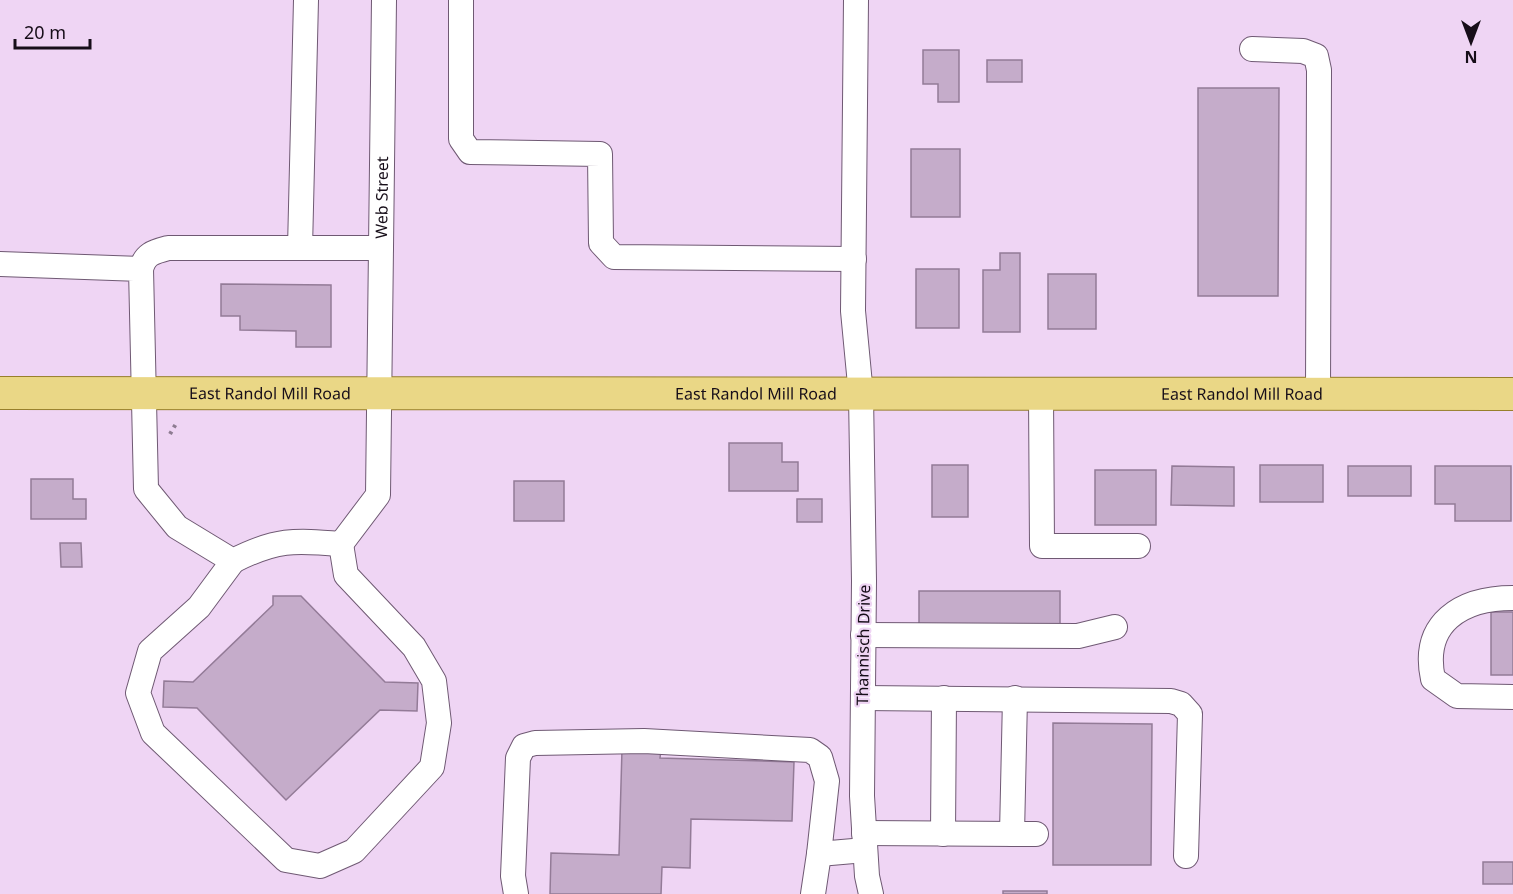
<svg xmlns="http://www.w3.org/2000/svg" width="1513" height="894" font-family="'Noto Sans',sans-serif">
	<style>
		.building { fill: #c5acca; stroke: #937b97; stroke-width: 1.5 }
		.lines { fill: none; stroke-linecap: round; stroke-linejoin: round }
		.minor-casing { stroke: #6f5973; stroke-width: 26 }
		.major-casing { stroke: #977f2b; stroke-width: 34 }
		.path { stroke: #8e7c92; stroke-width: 4; stroke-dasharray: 3 4.5; stroke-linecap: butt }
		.minor { stroke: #fff; stroke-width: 24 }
		.major { stroke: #ead786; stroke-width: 32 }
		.labels { text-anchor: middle; stroke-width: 4.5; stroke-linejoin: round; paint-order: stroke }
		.street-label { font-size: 16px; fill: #170e19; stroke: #efd5f4 }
	</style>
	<rect width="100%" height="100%" fill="#efd5f4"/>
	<path class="building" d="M923,50H959V102H938V84H923Z
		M987,60H1022V82H987Z
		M1198,88H1279L1278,296H1198Z
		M911,149H960V217H911Z
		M1000,253H1020V332H983V270H1000Z
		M916,269H959V328H916Z
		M1048,274H1096V329H1048Z
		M221,284L331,285V347H296V331L240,330V316H221Z
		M729,443H782V462H798V491H729Z
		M932,465H968V517H932Z
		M1260,465H1323V502H1260Z
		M1172,466L1234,467V506L1171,505Z
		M1348,466H1411V496H1348Z
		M1435,466H1511V521H1455V504H1435Z
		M1095,470H1156V525H1095Z
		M31,479H73V499H86V519H31Z
		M514,481H564V521H514Z
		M797,499H822V522H797Z
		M60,543H81L82,567H61Z
		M919,591H1060V629H919Z
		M273,596H301L385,682L418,683L417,711L380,710L286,800L197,708L163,707L164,681L193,682L273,605Z
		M1491,612H1513V675H1491Z
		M1053,723L1152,724L1151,865H1053Z
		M622,749L661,750L660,758L794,762L792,821L691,819L690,868L662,867L661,894H550L551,853L619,855Z
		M1483,862H1513V884H1483Z
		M1003,891H1047V894H1003Z"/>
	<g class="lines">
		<defs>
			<g id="minor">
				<path d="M461,0V139L470,152L600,154L601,243L614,257L854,259"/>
				<path d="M856,0L853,311L861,395L864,581L862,796L867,876L871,894"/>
				<path d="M1252,49L1303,51L1316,56L1319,70L1318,394"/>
				<path d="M300,248L306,0"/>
				<path id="s1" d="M0,264L141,269L146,489L177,527L233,561C276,539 294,540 341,544L378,495L384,0"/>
				<path d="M141,269C145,254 153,252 168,248H381"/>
				<path d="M1041,395L1042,546H1138"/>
				<path d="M233,561L199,607L150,651L138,693L153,733L286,860L320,866L354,851L432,767L439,723L434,681L414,647L346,575L341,544"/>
				<path d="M1513,598C1461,598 1421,623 1433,679L1457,696L1513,697"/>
				<path d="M863,635L1078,636L1115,627"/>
				<path d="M863,698L1171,701L1181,704L1190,714L1186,856"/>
				<path d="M864,833L1036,834"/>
				<path d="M943,834L944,698"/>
				<path d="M1012,834L1015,698"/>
				<path d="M516,894L513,876L518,758L524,746L535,743L644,741L810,750L820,757L827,781L819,854L865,850"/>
				<path d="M813,894L819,854"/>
			</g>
			<g id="major">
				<path id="s2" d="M0,393L1513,394"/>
			</g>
		</defs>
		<use href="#minor" class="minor-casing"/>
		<use href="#major" class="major-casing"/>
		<path class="path" d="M170,434L177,422"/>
		<use href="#minor" class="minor"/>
		<use href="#major" class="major"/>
	</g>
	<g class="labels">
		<g class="street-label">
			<text dy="6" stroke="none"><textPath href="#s1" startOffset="946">Web Street</textPath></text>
			<text dy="6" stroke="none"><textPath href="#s2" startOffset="270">East Randol Mill Road</textPath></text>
			<text dy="6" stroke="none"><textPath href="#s2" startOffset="1242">East Randol Mill Road</textPath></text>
			<text dy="6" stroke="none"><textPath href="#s2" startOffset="756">East Randol Mill Road</textPath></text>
			<text transform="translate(863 645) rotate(-89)" y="6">Thannisch Drive</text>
		</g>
	</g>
	<g transform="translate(1471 42) rotate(180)" stroke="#efd5f4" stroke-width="4.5" paint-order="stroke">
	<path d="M0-4.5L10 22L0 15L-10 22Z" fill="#170e19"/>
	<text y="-9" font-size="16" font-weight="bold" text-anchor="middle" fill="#170e19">N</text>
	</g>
	<path d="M15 39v9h75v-9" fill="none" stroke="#170e19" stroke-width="3"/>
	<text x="24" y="39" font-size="18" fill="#170e19" stroke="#efd5f4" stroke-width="4.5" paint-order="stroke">20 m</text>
</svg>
